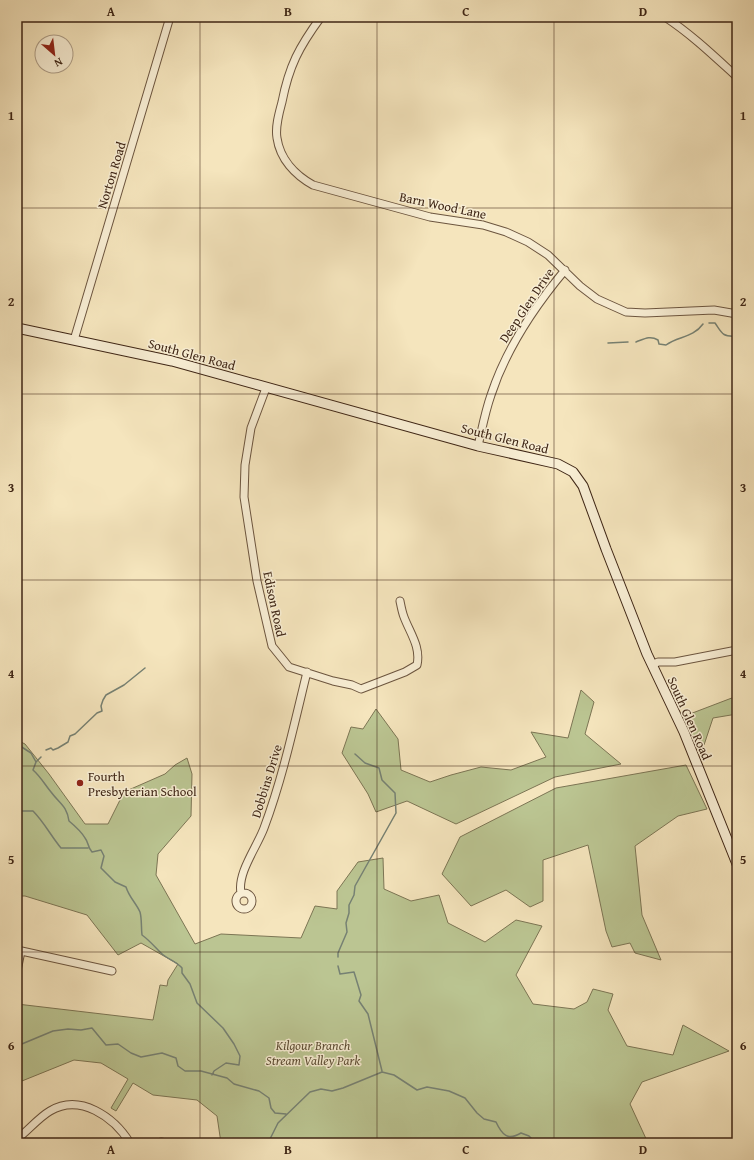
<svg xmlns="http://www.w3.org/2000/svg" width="754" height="1160" font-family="'Gentium Book Plus',serif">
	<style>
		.green { fill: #bbc592; stroke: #7c7554 }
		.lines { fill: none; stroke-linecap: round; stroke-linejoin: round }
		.stream { stroke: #768173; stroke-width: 1.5 }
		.street-casing { stroke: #6c553f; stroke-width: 9 }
		.secondary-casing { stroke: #3e2515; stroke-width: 11 }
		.street { stroke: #f8eed4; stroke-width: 7 }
		.secondary { stroke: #f8eed4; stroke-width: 9 }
		.grid { fill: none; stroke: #3e2515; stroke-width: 1; stroke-opacity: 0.55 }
		.poi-dot { fill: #8f2418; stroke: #f8eed4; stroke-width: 1.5 }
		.labels { text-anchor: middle; stroke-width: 3; stroke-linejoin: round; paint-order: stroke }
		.street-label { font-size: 13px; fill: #3e2515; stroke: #f8eed4 }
		.poi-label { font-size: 13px; fill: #3e2515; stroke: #f8eed4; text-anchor: start }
		.park-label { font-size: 13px; font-style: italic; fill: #5d4d34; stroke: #f8eed4 }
		.neatline { fill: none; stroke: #3e2515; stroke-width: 1.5 }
		.grid-label { font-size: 13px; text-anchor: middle; font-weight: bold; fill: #3e2515 }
	</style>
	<rect width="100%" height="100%" fill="#f5e5bd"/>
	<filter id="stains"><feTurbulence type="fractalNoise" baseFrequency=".005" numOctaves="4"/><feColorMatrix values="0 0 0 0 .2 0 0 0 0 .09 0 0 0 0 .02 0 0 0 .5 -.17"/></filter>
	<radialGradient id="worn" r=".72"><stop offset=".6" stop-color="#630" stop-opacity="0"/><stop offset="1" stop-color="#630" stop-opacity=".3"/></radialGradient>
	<path class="green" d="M581,690L594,702L585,734L621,764L555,777L456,824L407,801L376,812L368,794L342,753L351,727L363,729L376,709L398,739L401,770L430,782L451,775L481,767L511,770L546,757L531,732L568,738Z
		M737,696V714L713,718L704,745L699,750L682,717Z
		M17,740L25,744L49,774L85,824H108L124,792L165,774L175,765L187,758L192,774L191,816L158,854L156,875L195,944L221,934L301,938L315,906L337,909V891L358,862L383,858L384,889L411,901L439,895L448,923L485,942L516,920L542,926L516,975L533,1004L574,1009L587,1002L593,989L613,994L608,1010L627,1046L673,1055L683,1025L729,1051L642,1082L630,1104L648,1143H439L436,1140L428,1143H221L217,1116L197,1100L153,1095L133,1083L116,1111L111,1108L128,1079L101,1063L74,1060L17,1083V1004L153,1020L160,985L167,986L168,980L178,964L141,943L118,955L87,915L25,896H17Z
		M686,765L707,809L678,816L635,846L642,915L661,960L635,953L630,943L612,947L606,931L588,845L543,860V901L530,907L506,890L471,906L442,874L460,837L556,788Z"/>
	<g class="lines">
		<path class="stream" d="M709,323H715C722,333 722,337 736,336L737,337
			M636,342C644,339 650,335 658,340L659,344L666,345C678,336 693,338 703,324
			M608,343L628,342
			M17,744L31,753L36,762L33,770C41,777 45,785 51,792C60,804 67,806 69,821C75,826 81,831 85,838C89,843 87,846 92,852L101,850L104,856L101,868L115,882L126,887C129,897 136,903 140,912C142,919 141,928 142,935C149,940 154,946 161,953C167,959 176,961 182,968V973L190,984L197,1003L223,1028L234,1044L240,1056L239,1065L226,1063L214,1071L212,1075
			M46,750L51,748L53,750L58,748L68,742L70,736L75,734L97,713L102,711L101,706L103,700L106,695L124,685L145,668
			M36,762L41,757
			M17,811H33C44,822 51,836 61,848H88
			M338,957V953L347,932L346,923L349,913V905L354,895L355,886L396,813L395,793L382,780L379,768L365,763L355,754
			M338,966L340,974L354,972L361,995L359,1001L368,1014L382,1071
			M17,1046L53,1031L68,1029L81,1030L92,1028L106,1045L118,1044L131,1053L141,1057L162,1053L176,1058L178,1066L185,1071H201L227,1078L234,1084L259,1091L269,1098L271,1108L275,1113L286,1114
			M268,1143L278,1123L310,1092L321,1089L332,1091L343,1088L382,1072L394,1075L417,1090L427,1087L449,1091L465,1098L477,1113L484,1119L496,1122C502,1135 508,1141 521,1133L529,1136L536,1143"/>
		<defs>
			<path id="street" d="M321,17C299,47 289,66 282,102C279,113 275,127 277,138C280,159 295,175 313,185L430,217L483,225L506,232L528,242L548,255L580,286L597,299L626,312L645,313L714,310L737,314
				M665,17C691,34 714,56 737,77
				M74,340L170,17
				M266,388L251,428L245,465L244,497L257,581L272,646L289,667L333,681L352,685L361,689L405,672L417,665C421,647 410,633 404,617C402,612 401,606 400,601
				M478,446C482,429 485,412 491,395C506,349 534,307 565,270
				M652,665L658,662H675L737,650
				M236 901a8 8 0 1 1 16 0a8 8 0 1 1-16 0Z
				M241,893C237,873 257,847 264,828C283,777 294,725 307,672
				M17,950L112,971
				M17,971L21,951
				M17,1139C28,1131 38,1118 50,1111C80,1093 114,1117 130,1143
				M158,1143L161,1142L166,1143"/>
			<path id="secondary" d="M17,328L172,361L478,446L558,464L573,472L583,486L606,549L647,654L684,732L737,864"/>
		</defs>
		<use href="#street" class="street-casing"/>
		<use href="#secondary" class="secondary-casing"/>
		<use href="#street" class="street"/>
		<use href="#secondary" class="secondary"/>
	</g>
	<path class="grid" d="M200,17V1143M377,17V1143M554,17V1143M17,208H737M17,394H737M17,580H737M17,766H737M17,952H737"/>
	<circle class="poi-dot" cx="80" cy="783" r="4"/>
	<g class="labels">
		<g class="street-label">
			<text transform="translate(111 175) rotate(-73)" y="5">Norton Road</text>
			<text transform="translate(443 205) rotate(12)" y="5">Barn Wood Lane</text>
			<text transform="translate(526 305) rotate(-56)" y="5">Deep Glen Drive</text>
			<text transform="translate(192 354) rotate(15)" y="5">South Glen Road</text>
			<text transform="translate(505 438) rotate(14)" y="5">South Glen Road</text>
			<text transform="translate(275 604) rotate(78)" y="5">Edison Road</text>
			<text transform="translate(690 718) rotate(66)" y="5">South Glen Road</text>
			<text transform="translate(266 781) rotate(-73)" y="5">Dobbins Drive</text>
		</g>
		<g class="poi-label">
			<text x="88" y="781">Fourth<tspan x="88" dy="15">Presbyterian School</tspan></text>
		</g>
		<g class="park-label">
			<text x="313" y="1050">Kilgour Branch<tspan x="313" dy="15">Stream Valley Park</tspan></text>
		</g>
	</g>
	<rect width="754" height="1160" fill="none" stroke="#f5e5bd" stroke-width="44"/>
	<g transform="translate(54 54) rotate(152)"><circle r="19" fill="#f8eed4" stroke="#ae9e88"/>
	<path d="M0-3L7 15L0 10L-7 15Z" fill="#8f2418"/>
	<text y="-6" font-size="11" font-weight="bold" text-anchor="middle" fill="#3e2515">N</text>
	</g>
	<rect x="22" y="22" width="710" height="1116" class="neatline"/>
	<g class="grid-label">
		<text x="111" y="16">A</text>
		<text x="288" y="16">B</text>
		<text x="466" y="16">C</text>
		<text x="643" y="16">D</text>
		<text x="11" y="120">1</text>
		<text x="743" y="120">1</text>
		<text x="11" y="306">2</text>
		<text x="743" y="306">2</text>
		<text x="11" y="492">3</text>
		<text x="743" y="492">3</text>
		<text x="11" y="678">4</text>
		<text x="743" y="678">4</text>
		<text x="11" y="864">5</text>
		<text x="743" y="864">5</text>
		<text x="11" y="1050">6</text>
		<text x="743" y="1050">6</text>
		<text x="111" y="1154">A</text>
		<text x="288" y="1154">B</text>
		<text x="466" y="1154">C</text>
		<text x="643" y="1154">D</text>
	</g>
	<rect width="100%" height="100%" filter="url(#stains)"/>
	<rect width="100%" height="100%" fill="url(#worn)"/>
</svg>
